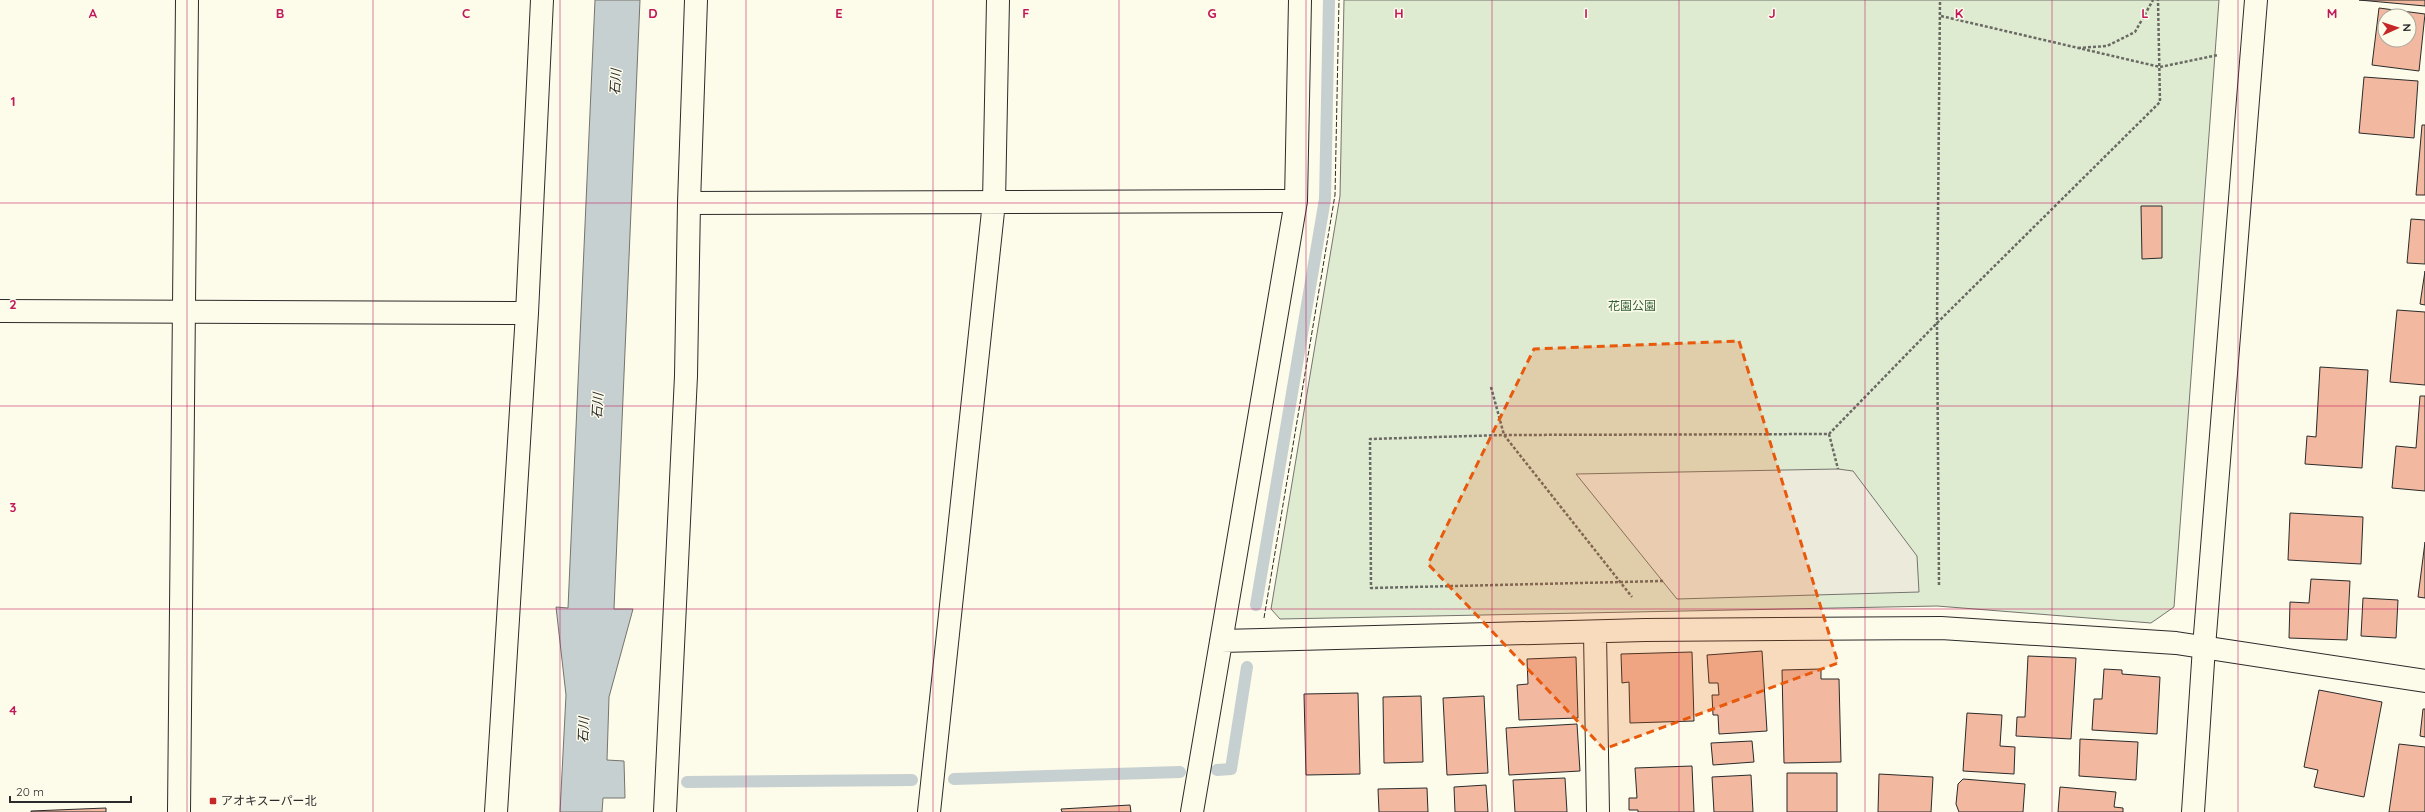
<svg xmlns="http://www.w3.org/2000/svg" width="2425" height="812" font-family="Quicksand,'Noto Sans JP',sans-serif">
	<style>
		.green { fill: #deebd1; stroke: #74746e }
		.parking { fill: #eceadb; stroke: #74746e }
		.water { fill: #c7d0d0; stroke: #74746e }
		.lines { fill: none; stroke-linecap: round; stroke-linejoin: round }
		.stream { stroke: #c7d0d0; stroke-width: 12 }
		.building { fill: #f2b8a0; stroke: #2b2b2b; fill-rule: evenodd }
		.minor-casing { stroke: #2b2b2b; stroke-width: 24 }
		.tertiary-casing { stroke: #2b2b2b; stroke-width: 24 }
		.path { stroke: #6a6964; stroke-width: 2.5; stroke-dasharray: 3 2; stroke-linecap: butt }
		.minor { stroke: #fdfbea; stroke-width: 22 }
		.tertiary { stroke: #fdfbea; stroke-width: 22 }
		.fence { stroke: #2b2b2b; stroke-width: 1; stroke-dasharray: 5 2; stroke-linecap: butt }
		.marked { fill: #e8590c; fill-opacity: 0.2; stroke: #e8590c; stroke-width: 3; stroke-dasharray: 8 5; stroke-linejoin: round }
		.grid { fill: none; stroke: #c2185b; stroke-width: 1; stroke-opacity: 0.55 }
		.poi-dot { fill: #c62828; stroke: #fdfbea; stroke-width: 1.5 }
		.labels { text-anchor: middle; stroke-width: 3; stroke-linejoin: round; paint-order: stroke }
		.park-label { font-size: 12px; fill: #34623c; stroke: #fdfbea }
		.poi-label { font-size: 12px; fill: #2b2b2b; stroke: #fdfbea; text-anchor: start }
		.water-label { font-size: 13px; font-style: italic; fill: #2b2b2b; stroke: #fdfbea }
		.grid-label { font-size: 13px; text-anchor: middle; font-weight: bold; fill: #c2185b; stroke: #fdfbea; stroke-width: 3; stroke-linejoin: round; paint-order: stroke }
	</style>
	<rect width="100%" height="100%" fill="#fdfbea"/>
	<path class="green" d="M1344,0H2219L2174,607L2151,623L1937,606L1280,619L1271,609L1340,196Z"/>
	<path class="parking" d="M1838,469L1853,471L1917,556L1919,592L1677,599L1576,474Z"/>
	<path class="water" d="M595,0H640L614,609H633L609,697L607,760L624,761L625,798H603L602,812H560L566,695L556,607L568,608Z"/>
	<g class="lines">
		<path class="stream" d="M1256,605L1325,199L1329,0
			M1217,770L1231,769L1247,667
			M954,779L1180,772
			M687,782L912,780"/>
	</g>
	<path class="building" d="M2359,0H2425V6Z
		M2379,8L2425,14L2419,71L2372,65ZM2385,16H2409V40H2385Z
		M2364,77L2418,81L2414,138L2359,133Z
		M2422,125H2425V195H2416Z
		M2141,206H2162V258L2142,259Z
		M2411,219L2425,220V264L2407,263Z
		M2425,271V305L2420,304Z
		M2397,310L2425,312V385L2390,382Z
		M2320,367L2368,370L2362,468L2305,464L2307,436L2316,437Z
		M2420,396H2425V491L2392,488L2396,446L2416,448Z
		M2290,513L2363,517L2361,564L2288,560Z
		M2425,542V598L2418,597Z
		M2311,579L2350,581L2347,640L2289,638L2290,602L2309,603Z
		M2363,598L2398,600L2396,638L2361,636Z
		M1762,651L1767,731L1719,734L1718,715H1713L1712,695H1719L1718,683H1709L1707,655Z
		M1692,652L1694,721L1630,723L1629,682L1622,683L1621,654Z
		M2028,656L2076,658L2071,739L2016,736L2017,717H2025Z
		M1576,657L1578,718L1519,720L1517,685L1528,684L1527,659Z
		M1821,669V679H1839L1841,762L1784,763L1782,670Z
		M2104,669L2122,670V674L2160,677L2157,734L2092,730L2094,699H2102Z
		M2319,690L2382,702L2364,797L2314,787L2318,770L2304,767Z
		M1358,693L1360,774L1306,775L1304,694Z
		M1421,696L1423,762L1384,763L1383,697Z
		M1484,696L1488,773L1447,775L1443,698Z
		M2423,709H2425V737L2420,736Z
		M1967,713L2002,715L2000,746L2015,747L2014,774L1963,771Z
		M1577,724L1580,771L1509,775L1506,728Z
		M2080,739L2138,742L2136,780L2079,776Z
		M1752,741L1754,762L1713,765L1711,743Z
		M2399,744L2425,747V812H2389Z
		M1692,766L1694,812H1638V810H1629V798H1637L1635,768Z
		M1787,773H1837V812H1787Z
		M1879,774L1933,777L1931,812H1878Z
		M1751,775L1753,812H1714L1712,777Z
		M1565,778L1567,812H1515L1513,780Z
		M1963,779L2025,784L2023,812H1959L1956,804L1958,784Z
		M1486,785L1488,812H1455L1454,787Z
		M2060,787L2116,792L2114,807L2123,808V812H2058Z
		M1427,788L1428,812H1379L1378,789Z
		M1130,805L1131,812H1062L1061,809Z
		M106,808V812H31V811Z"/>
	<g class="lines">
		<defs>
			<path id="minor" d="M689,203L1296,201
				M0,311L527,313
				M1595,633L1598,812
				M1221,641L1645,630L1941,628L2176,643L2425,681
				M496,812L527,313L542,0
				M665,812L686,376L689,203L696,0
				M929,812L994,202L998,0
				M1192,812L1296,201L1300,0"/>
			<path id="tertiary" d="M179,812L187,0
				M2193,812L2204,647L2256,0"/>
		</defs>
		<use href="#minor" class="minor-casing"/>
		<use href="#tertiary" class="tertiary-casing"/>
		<path class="path" d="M1941,16L2160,67L2218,55
			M2078,48L2107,46L2135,32L2153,0
			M1491,387L1504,435L1632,597
			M1829,434L1838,469
			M1663,581L1371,588L1370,439L1504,435L1829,434L1937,323L2160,102L2158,0
			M1939,585L1937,323L1940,0"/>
		<use href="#minor" class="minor"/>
		<use href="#tertiary" class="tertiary"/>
		<path class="fence" d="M1264,618L1335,195L1339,0"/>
	</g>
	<path class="marked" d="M1739,341L1838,663L1604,749L1428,564L1534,349Z"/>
	<path class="grid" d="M187,0V812M373,0V812M560,0V812M746,0V812M933,0V812M1119,0V812M1306,0V812M1492,0V812M1679,0V812M1865,0V812M2052,0V812M2238,0V812M0,203H2425M0,406H2425M0,609H2425"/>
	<rect class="poi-dot" x="209" y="797" width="8" height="8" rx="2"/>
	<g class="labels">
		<g class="park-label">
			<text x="1632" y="310">花園公園</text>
		</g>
		<g class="poi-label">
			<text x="221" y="805">アオキスーパー北</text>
		</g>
		<g class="water-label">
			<text transform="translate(615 82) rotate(-87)" y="5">石川</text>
			<text transform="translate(597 406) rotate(-87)" y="5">石川</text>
			<text transform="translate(583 730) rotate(-88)" y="5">石川</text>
		</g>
	</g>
	<g class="grid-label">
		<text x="93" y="18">A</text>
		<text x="280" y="18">B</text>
		<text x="466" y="18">C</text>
		<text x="653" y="18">D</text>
		<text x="839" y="18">E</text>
		<text x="1026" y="18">F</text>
		<text x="1212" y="18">G</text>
		<text x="1399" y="18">H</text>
		<text x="1586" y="18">I</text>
		<text x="1772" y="18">J</text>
		<text x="1959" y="18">K</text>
		<text x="2145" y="18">L</text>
		<text x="2332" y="18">M</text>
		<text x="13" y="106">1</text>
		<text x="13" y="309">2</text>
		<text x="13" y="512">3</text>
		<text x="13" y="715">4</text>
	</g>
	<g transform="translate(2397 28) rotate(87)"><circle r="19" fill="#fdfbea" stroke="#a9a89e"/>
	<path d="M0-3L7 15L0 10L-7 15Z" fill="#c62828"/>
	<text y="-6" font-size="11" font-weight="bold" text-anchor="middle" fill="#2b2b2b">N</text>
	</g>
	<path d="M10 796v6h121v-6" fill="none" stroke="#2b2b2b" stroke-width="2"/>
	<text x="16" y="796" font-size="12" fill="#2b2b2b" stroke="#fdfbea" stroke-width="3" paint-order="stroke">20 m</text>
</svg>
